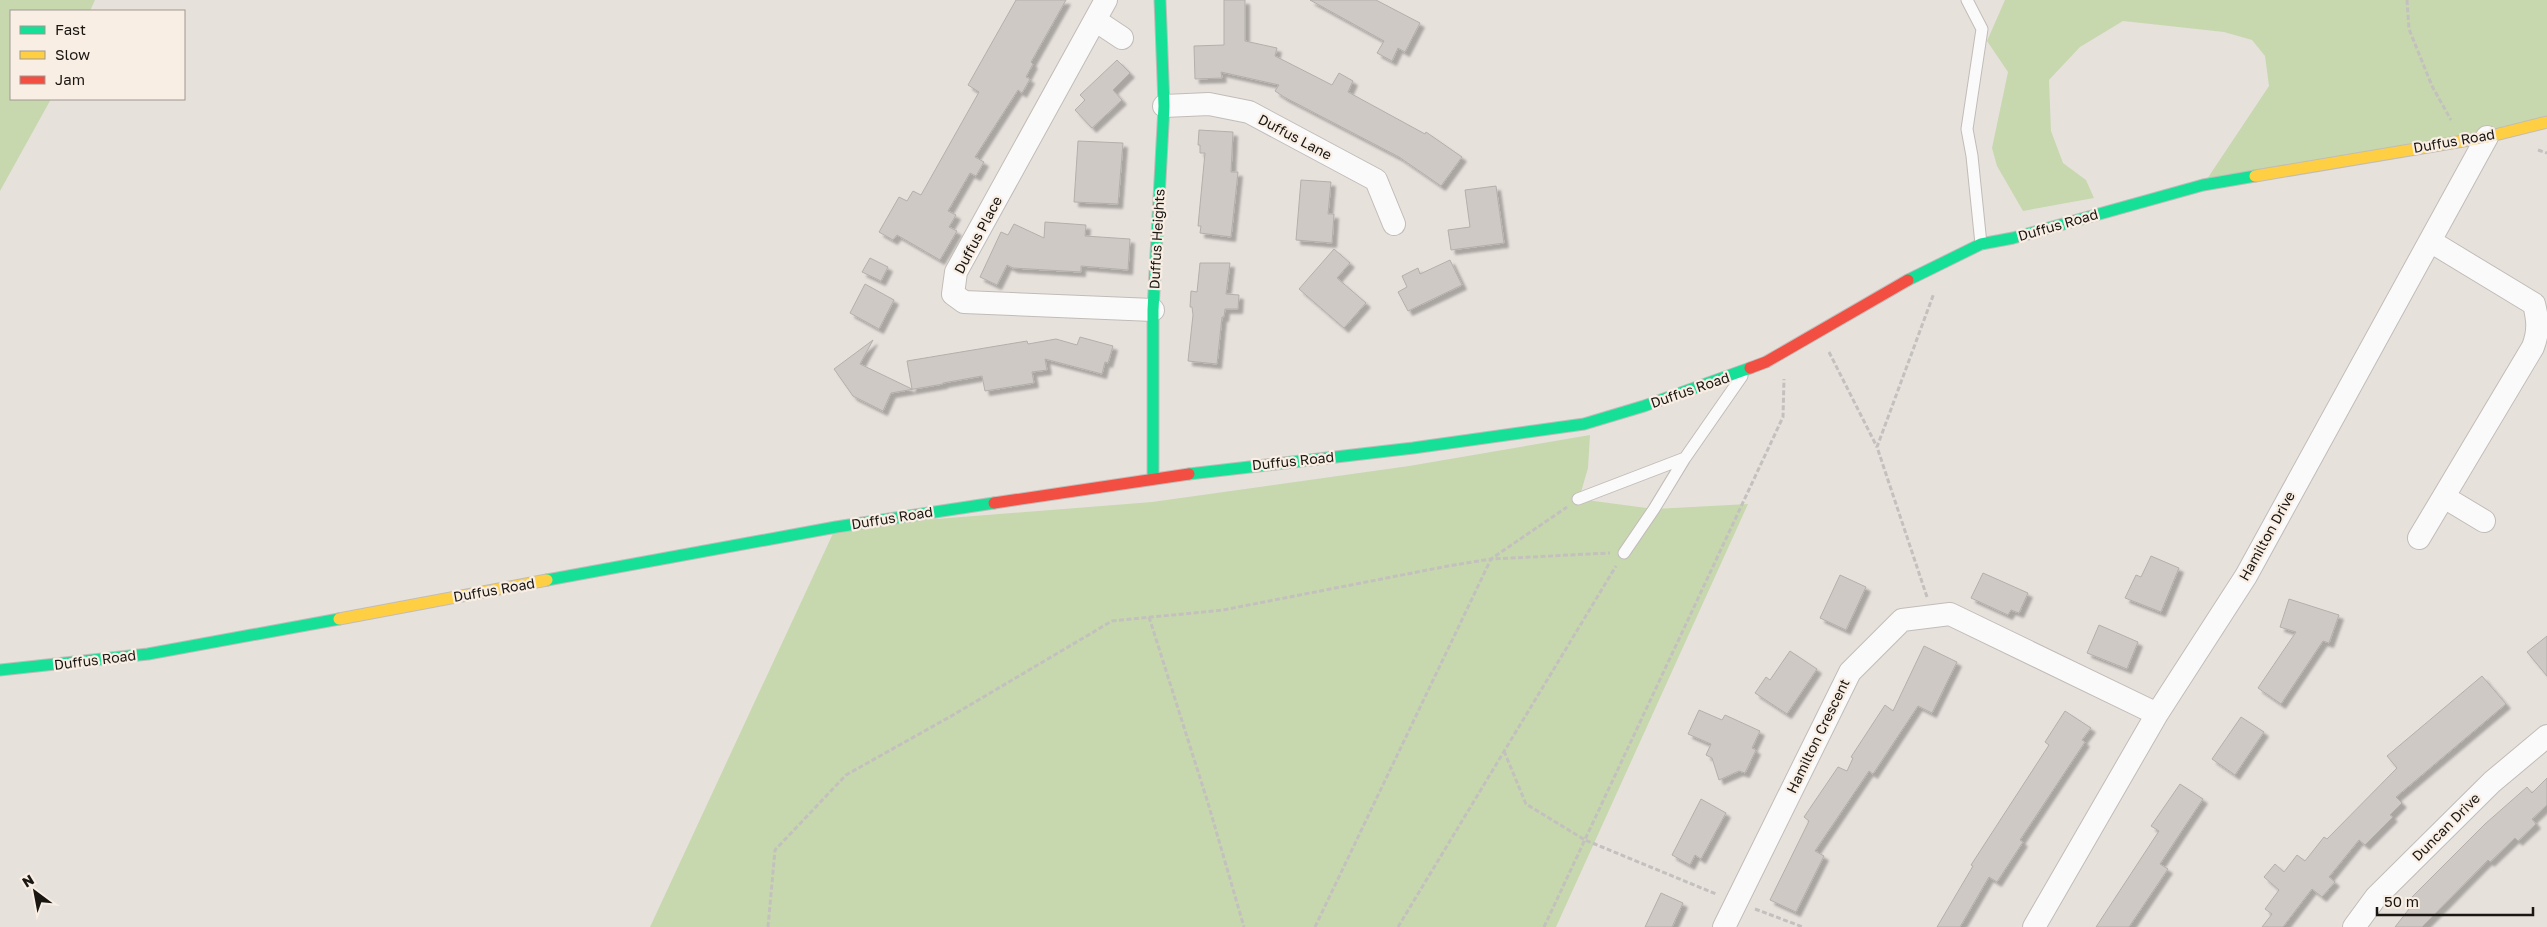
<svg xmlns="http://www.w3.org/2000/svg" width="2547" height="927" font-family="'Golos Text',sans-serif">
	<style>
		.green { fill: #c7d8af }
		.building { fill: #cec9c4; stroke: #b4afab; filter: url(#shadow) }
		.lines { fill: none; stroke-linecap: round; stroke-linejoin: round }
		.lane-casing { stroke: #c1bcb8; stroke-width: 13 }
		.street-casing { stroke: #c1bcb8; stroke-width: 24 }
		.fast-casing { stroke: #c1bcb8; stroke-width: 13 }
		.slow-casing { stroke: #c1bcb8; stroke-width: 13 }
		.jam-casing { stroke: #c1bcb8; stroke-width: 13 }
		.path { stroke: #c3c0be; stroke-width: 3; stroke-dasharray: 5 2.5; stroke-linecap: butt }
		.lane { stroke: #fbfafa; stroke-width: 11 }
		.street { stroke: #fbfafa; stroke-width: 22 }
		.fast { stroke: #16e098; stroke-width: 11 }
		.slow { stroke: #ffcf43; stroke-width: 11 }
		.jam { stroke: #f24e42; stroke-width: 11 }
		.labels { text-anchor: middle; stroke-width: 4.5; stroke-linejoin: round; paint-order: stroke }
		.street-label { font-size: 14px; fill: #1a1713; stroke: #f9eee4 }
	</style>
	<defs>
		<filter id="shadow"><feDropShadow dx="4.5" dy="4.5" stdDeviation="1" flood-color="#0004"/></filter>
	</defs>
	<rect width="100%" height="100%" fill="#e7e1dc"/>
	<path class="green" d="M0,0H95L90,11H11V99H51L0,191Z
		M2005,0H2547V122L2203,185L2269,86L2265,56L2252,40L2224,32L2123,21L2080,47L2049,80L2051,131L2063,163L2086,180L2094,198L2023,211L1997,166L1992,148L2008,72L1987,41Z
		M1590,435L1588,468L1579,499L1654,509L1748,504L1556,927H650L836,527L1152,502L1409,466Z"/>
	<path class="building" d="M1016,0H1066L1031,62L1033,64L1026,77L1030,79L1022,93L1018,90L975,157L984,162L976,176L970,173L948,211L956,215L949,227L957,231L940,260L897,235L893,240L879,232L899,197L907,201L913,191L921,195L979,92L968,85Z
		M1224,0H1245V41L1277,48L1275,56L1332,85L1339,73L1353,81L1348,92L1425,134L1426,132L1462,157L1441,186L1399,157L1284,97L1275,91L1279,85L1221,72L1222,78L1195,79L1194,46L1224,45Z
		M1310,0H1376L1420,23L1405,52L1398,48L1392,61L1377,53L1384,41Z
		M1117,60L1130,73L1113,90L1122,100L1092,128L1075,110L1085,100L1080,95Z
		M1199,130L1233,132L1231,172H1238L1231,237L1200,233L1201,226H1198L1205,153H1200V145H1198Z
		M1078,141L1123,143L1118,204L1074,202Z
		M1301,180L1331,182L1328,214H1334L1332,243L1296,240Z
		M1496,186L1504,243L1451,250L1448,230L1470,227L1465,190Z
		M1045,222L1086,225L1085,236L1130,239L1128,270L1081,266V272L1013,268L1007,265L997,285L980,277L1001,232L1008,235L1014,224L1044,238Z
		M1334,249L1350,263L1337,278L1366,303L1344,328L1299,289Z
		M870,258L888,267L881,281L862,272Z
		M1450,260L1462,285L1408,311L1398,292L1407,287L1402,276L1418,268L1420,274Z
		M1200,263H1230L1226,294L1239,295L1238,309H1225L1224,317H1222L1217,364L1188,361L1193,315L1192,307H1190L1191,291L1197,292Z
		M865,284L894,300L879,329L850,313Z
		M1080,337L1113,346L1108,363L1105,362L1102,374L1045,359L1047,370L1032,372L1034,383L985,391L982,376L943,383V384L891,393L883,411L853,396L834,369L873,340L860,364L912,389L907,361L1027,341L1028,344L1056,339L1077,345Z
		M2151,556L2179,568L2161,612L2125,598L2136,575L2141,577Z
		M1983,573L2028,593L2019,613L2011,610L2008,615L1971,598Z
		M1840,575L1866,587L1846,630L1820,618Z
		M2289,599L2339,615L2329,643L2323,641L2281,704L2258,688L2296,632L2280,627Z
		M2099,625L2138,642L2127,669L2087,653Z
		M2547,636V676L2527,652Z
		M1924,646L1957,662L1932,713L1918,706L1873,774L1869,771L1815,851L1824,856L1796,912L1770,900L1809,821L1804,817L1838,767L1847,771L1853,758L1851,757L1885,705L1893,711Z
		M1790,651L1817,669L1787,714L1755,693L1766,677L1770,680Z
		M2482,676L2506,704L2396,797L2402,803L2390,815L2393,817L2365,845L2359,840L2329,877L2335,882L2322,897L2312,889L2283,927H2262L2272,914L2265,909L2279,890L2264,877L2275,864L2284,872L2297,855L2305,861L2324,837L2327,839L2397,768L2387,756Z
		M1699,710L1722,720L1725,715L1760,731L1752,748L1756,750L1745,773L1739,771L1719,780L1712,758L1706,755L1711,744L1688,734Z
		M2065,711L2091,728L2082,740L2085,742L2020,840L2023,842L1997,882L1989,877L1960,927H1937L1973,866L1971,865L2049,745L2045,742Z
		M2241,717L2264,732L2235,775L2212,759Z
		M2547,778V805L2532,819L2536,824L2518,841L2515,838L2490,862L2488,860L2422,927H2395L2409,909L2405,904L2485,824L2527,787L2532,793Z
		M2180,784L2203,799L2160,864L2168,869L2129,927H2096L2159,831L2151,826Z
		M1701,799L1726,813L1701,859L1695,855L1690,865L1672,855Z
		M1661,893L1683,903L1672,927H1645Z"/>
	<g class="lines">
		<defs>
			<path id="lane" d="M1967,0L1982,29L1967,129L1972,156L1981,244
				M1578,499L1685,458
				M1624,553L1654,509L1685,458L1742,376"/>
			<path id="street" d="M1106,0L956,272L953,294L964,302L1153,310
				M1095,20L1122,38
				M1164,106L1209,104L1249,112L1376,180L1394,224
				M2444,497L2484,521
				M2419,538L2533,347C2539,331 2538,320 2534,304L2430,241
				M1724,927L1850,672L1902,620L1950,614L2157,714
				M2034,927L2157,714L2246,576L2487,137
				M2354,927L2376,897L2492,782L2547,736"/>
			<path id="fast" d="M1908,280L1981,244L2013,238L2203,185L2255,176
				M1189,474L1413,448L1584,424L1644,406L1750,368
				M1153,478V310L1164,106L1160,0
				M547,580L836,527L994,503
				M0,670L148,654L339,619"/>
			<path id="slow" d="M2255,176L2487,137L2547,122
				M339,619L547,580"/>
			<path id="jam" d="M1750,368L1766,362L1908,280
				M994,503L1189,474"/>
		</defs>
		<use href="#lane" class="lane-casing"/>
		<use href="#street" class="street-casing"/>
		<use href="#fast" class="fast-casing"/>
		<use href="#slow" class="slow-casing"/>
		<use href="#jam" class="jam-casing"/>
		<path class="path" d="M2407,0L2409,29L2432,86L2451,120
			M2538,150L2547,153
			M1829,352L1877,447
			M1927,597L1877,447L1934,293
			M1149,617L1208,803L1244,927
			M1504,751L1526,804L1585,840L1716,894
			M1755,909L1803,927
			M768,927L775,850L846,775L953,715L1112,621L1223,610L1448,566L1491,559L1567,507
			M1315,927L1491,559L1610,553
			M1398,927L1616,566
			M1544,927L1783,417L1784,379"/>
		<use href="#lane" class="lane"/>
		<use href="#street" class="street"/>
		<use href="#fast" class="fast"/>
		<use href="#slow" class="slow"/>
		<use href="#jam" class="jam"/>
	</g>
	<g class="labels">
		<g class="street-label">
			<text transform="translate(1295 137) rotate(28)" y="5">Duffus Lane</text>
			<text transform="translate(2454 141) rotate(-10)" y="5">Duffus Road</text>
			<text transform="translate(2058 225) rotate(-16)" y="5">Duffus Road</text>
			<text transform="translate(978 235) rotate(-62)" y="5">Duffus Place</text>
			<text transform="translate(1157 239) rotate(-87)" y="5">Duffus Heights</text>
			<text transform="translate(1690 390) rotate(-19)" y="5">Duffus Road</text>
			<text transform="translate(1293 461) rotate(-6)" y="5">Duffus Road</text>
			<text transform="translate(892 518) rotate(-9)" y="5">Duffus Road</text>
			<text transform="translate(2267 536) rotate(-61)" y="5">Hamilton Drive</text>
			<text transform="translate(494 590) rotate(-10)" y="5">Duffus Road</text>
			<text transform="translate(95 660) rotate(-7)" y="5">Duffus Road</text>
			<text transform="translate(1818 736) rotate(-64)" y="5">Hamilton Crescent</text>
			<text transform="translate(2446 827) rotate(-45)" y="5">Duncan Drive</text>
		</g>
	</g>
	<rect x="10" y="10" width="175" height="90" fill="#f9eee4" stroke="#a09890"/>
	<rect x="20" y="26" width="25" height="8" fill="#16e098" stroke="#a09890"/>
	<text x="55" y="35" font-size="15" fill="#1a1713">Fast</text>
	<rect x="20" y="51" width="25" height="8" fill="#ffcf43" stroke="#a09890"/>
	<text x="55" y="60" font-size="15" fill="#1a1713">Slow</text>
	<rect x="20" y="76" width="25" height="8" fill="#f24e42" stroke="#a09890"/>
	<text x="55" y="85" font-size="15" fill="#1a1713">Jam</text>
	<g transform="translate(35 892) rotate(328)" stroke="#f9eee4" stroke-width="4" paint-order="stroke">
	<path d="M0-4L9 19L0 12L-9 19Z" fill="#1a1713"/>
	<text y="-8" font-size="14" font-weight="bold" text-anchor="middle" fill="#1a1713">N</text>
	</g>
	<path d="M2377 907v8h156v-8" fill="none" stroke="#1a1713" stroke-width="2.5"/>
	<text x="2384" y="907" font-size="15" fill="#1a1713" stroke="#f9eee4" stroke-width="4" paint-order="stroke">50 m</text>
</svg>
